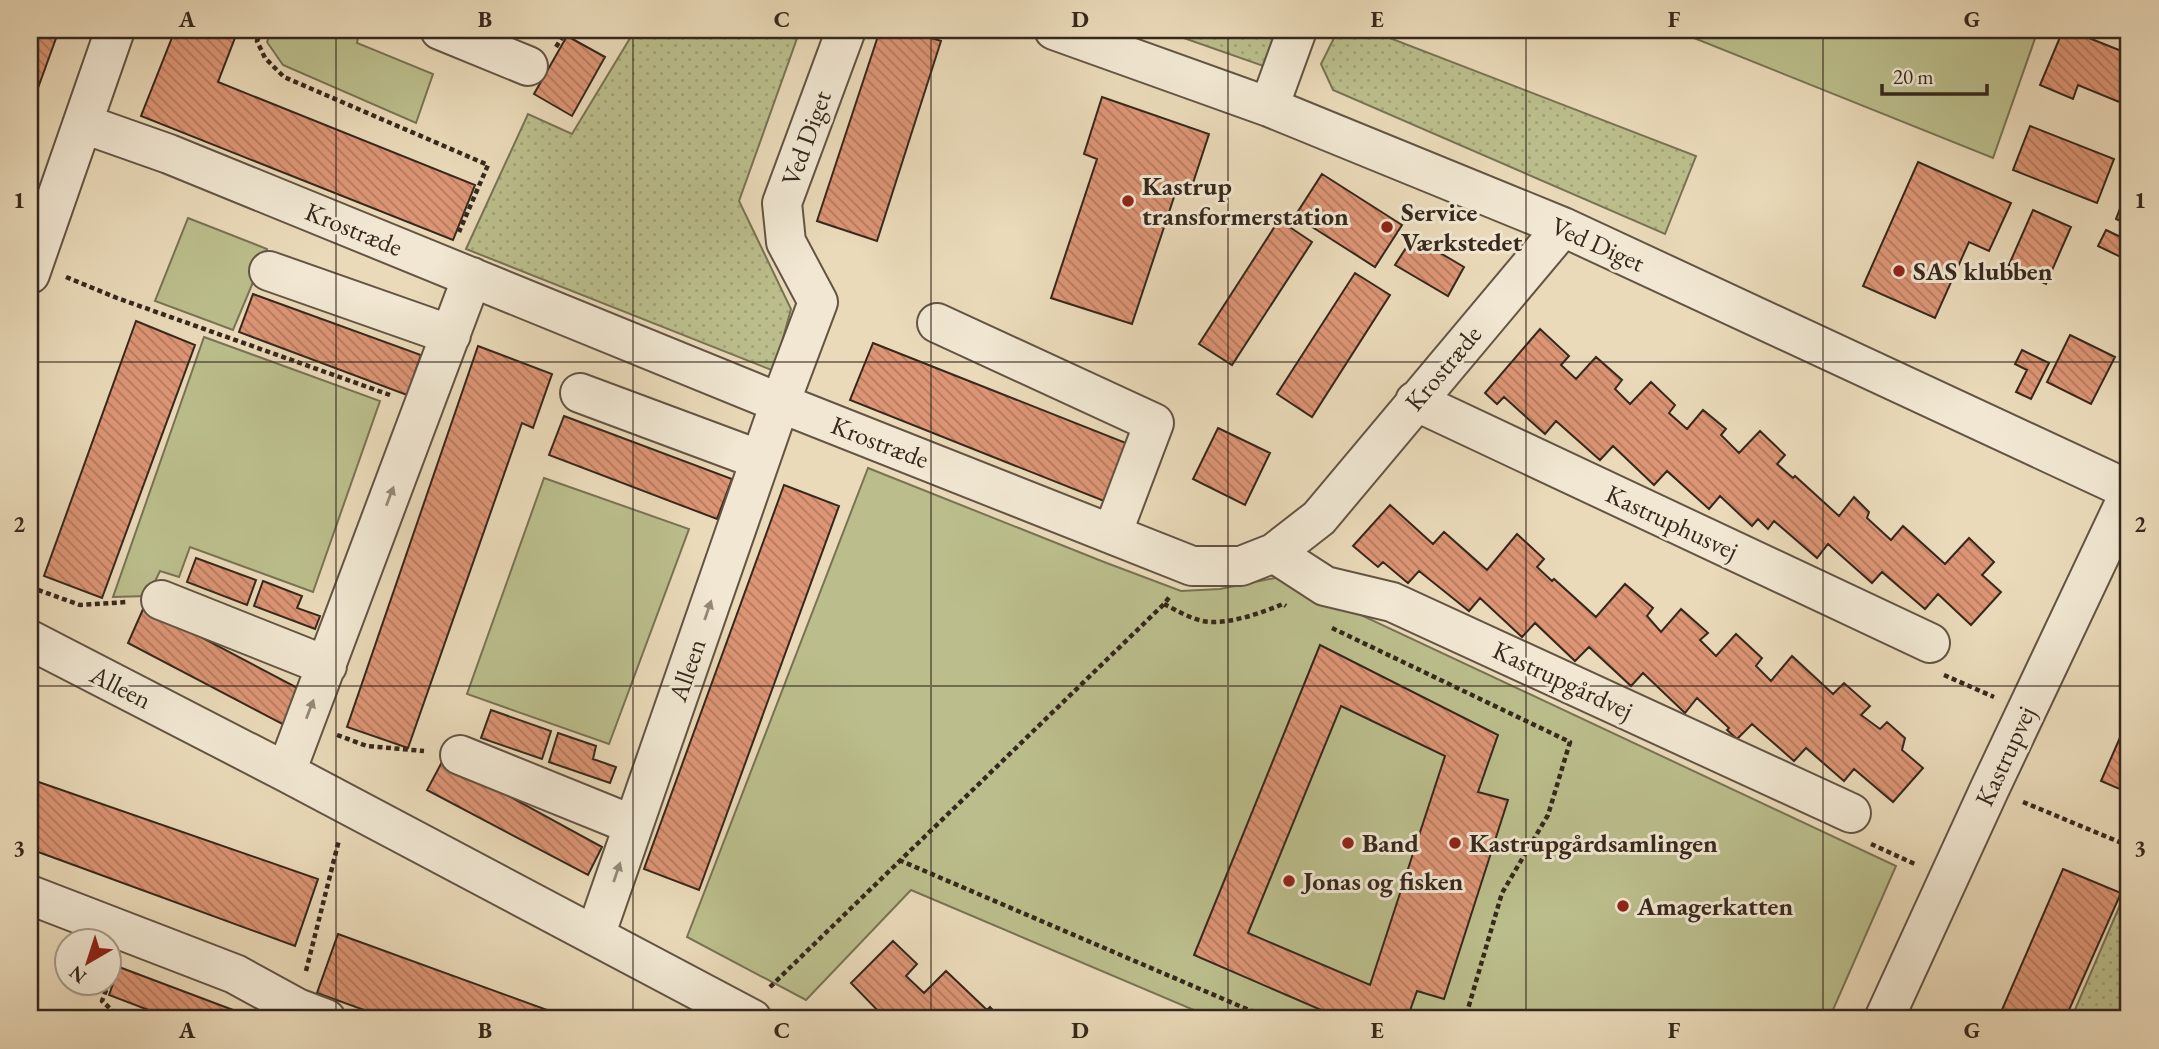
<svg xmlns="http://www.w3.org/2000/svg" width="2159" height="1049" font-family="'EB Garamond',serif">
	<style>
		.green { fill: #bbbe8c; stroke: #787354; stroke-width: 2 }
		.garden { fill: url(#garden-dots); stroke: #787354; stroke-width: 2 }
		.building { fill: url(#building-back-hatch); stroke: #36281d; stroke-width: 2; fill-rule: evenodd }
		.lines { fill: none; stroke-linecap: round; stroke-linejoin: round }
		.minor-casing { stroke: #635444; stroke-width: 42 }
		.path { stroke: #36281d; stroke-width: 4.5; stroke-dasharray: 5 3.5; stroke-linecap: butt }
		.minor { stroke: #f1e7d2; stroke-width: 38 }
		.oneway { fill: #948878 }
		.grid { fill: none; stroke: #36281d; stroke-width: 2; stroke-opacity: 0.55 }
		.poi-dot { fill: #8f2418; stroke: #f1e7d2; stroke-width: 2.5 }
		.labels { text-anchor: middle; stroke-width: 6; stroke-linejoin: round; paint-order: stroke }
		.street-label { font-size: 26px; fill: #36281d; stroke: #f1e7d2 }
		.poi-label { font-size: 26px; font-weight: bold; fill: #36281d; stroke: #f1e7d2; text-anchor: start }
		.neatline { fill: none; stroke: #36281d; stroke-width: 2.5 }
		.grid-label { font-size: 23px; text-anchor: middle; font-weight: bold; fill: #36281d }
	</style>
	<defs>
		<pattern id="garden-dots" width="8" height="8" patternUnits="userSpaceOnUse" patternTransform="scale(1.75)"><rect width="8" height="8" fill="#bbbe8c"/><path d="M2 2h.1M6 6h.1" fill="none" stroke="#a1a378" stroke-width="1.8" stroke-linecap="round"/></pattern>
		<pattern id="building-back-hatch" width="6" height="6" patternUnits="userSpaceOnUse" patternTransform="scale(1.75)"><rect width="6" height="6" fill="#dd9575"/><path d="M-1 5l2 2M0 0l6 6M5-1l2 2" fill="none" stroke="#b47a5f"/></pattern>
	</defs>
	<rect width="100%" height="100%" fill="#eadab9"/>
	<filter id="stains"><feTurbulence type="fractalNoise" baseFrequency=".00286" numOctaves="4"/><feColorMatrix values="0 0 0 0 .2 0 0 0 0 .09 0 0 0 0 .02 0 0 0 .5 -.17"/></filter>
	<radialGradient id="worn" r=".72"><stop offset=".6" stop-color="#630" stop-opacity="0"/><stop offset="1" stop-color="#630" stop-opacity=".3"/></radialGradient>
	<path class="green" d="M272,30H356L359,31L357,43L433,74L416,123L283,65L267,42Z
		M1674,30H2038L1993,158Z
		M188,218L267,249L233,330L155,301Z
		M204,337L380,401L313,592L190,547L179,577L160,571L148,596L113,597Z
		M868,468L1104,562L1181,591L1220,589L1280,577L1896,866L1829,1019H1215L911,890L806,1000L687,937Z
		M544,478L689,529L609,744L467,694Z"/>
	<path class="garden" d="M635,30H800L739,201L791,309L774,371L466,249L528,114L572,134Z
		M1161,30H1286L1272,69Z
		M1338,30H1369L1696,156L1665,234L1333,90L1321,64Z
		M2129,884V1019H2071Z"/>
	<path class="building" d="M30,30H59L30,110Z
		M175,30H238L218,82L475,185L453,240L141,116Z
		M880,30H905L941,41L877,241L817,221Z
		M2063,30H2069L2129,54V106L2078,85L2073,99L2040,85Z
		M567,36L605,57L572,116L534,94Z
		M1102,97L1209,134L1191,189L1178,185L1132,324L1051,298L1097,159L1084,154Z
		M2030,126L2114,159L2097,203L2013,170Z
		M1918,162L2011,203L1989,251L1969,242L1935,318L1863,286Z
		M1322,174L1402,225L1375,267L1295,216Z
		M2124,198L2129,200V225L2116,219Z
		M2033,210L2071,227L2046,284L2008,267Z
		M1279,220L1312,242L1232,365L1199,344Z
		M2106,230L2129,241V261L2098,246Z
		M1413,237L1464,267L1448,296L1395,265Z
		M1355,273L1390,295L1312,417L1277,394Z
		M253,294L421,355L407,395L239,332Z
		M136,321L195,345L102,598L44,576Z
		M1540,329L1569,356L1561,365L1576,379L1596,357L1622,380L1615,389L1630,404L1651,382L1675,405L1669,413L1687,429L1703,410L1726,429L1721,435L1739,453L1760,431L1785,455L1777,464L1793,478L1795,476L1839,516L1854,497L1869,512L1867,518L1891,540L1903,526L1945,564L1969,538L1994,562L1982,575L2001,592L1971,625L1938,594L1925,609L1882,572L1872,583L1828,544L1817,558L1774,521L1768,529L1758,519L1752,526L1720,496L1709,509L1667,471L1654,485L1613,446L1600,460L1556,421L1545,434L1504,397L1497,404L1485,393Z
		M2070,335L2115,357L2091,404L2047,382Z
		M873,343L1131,445L1109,503L850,400Z
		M478,346L552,374L533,428L522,423L408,748L347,727Z
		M2022,350L2049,363L2031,399L2016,392L2027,370L2015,364Z
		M564,416L732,479L717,519L549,455Z
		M1218,428L1270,453L1245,505L1193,479Z
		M784,485L839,506L699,890L644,869Z
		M1390,505L1433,544L1444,532L1487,570L1517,534L1544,559L1537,567L1552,581L1554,579L1596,617L1625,584L1653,608L1647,616L1661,632L1681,609L1708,633L1700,640L1716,656L1736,634L1762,658L1756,666L1771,681L1792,656L1833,694L1844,683L1870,706L1861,715L1880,729L1887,722L1905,738L1902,750L1923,768L1893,802L1854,769L1844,781L1806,748L1794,761L1752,724L1737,739L1727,730L1729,728L1697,698L1685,713L1643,673L1631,686L1589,647L1575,661L1535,623L1522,637L1480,598L1469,611L1419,571L1408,583L1383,562L1378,567L1353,546Z
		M196,558L256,580L247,605L187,582Z
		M263,581L302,596L297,608L320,616L315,629L254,606Z
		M144,607L307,693L290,728L128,643Z
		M1320,645L1498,735L1478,792L1508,800L1444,999L1417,991L1407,1019H1342L1194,955ZM1341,706L1445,756L1370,985L1248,933Z
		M491,710L551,731L542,759L481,738Z
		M2129,717V793L2101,781Z
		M558,733L596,746L593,759L616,767L610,783L549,762Z
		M443,760L602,847L588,875L427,790Z
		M30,779L318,879L295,946L30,849Z
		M2063,869L2121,893L2065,1019H1998Z
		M338,934L572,1019H389L317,993Z
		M893,941L917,964L906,976L924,993L946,971L987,1010L990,1007L1001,1019H913L907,1013L901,1019H886L851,983Z
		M119,967L257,1019H172L109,995Z"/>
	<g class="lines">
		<defs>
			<path id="minor" d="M440,30L528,66
				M1054,30L1269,107L1563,227L2129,490
				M1269,107L1297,30
				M84,124L169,154L780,403L1192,566H1241L1274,553L1319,518L1563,227
				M269,271L451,335
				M30,274L115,30
				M937,323L1154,423L1112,534
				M580,393L760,460
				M1415,401L1930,643
				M1274,553L1325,586L1392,602L1851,813
				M161,600L327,666
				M30,640L286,772L752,1019
				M460,755L633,825
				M286,772L472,277
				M30,895L235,974L297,1008L326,1019
				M595,936L780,403L818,302L786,242L782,203L846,30
				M1884,1019L1990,788L2129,494"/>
		</defs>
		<use href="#minor" class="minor-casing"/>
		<path class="path" d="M262,30L257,41L265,58L284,77L488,165L459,232
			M556,47L567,30
			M66,277L117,298L390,395
			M30,587L80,605L127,602
			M1164,604C1178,611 1195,622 1212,622C1236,622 1261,613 1283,604L1286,606
			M1332,628L1570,742L1548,815L1502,893L1465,1019
			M1944,675L1994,697
			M337,735L367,746L424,751
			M2023,802L2129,846
			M1871,844L1917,865
			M899,860L1270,1019
			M115,966L102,1001L115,1013
			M306,971L339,840
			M770,987L1164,604L1171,595
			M30,1008L57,1019"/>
		<use href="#minor" class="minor"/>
	</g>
	<defs><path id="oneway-solid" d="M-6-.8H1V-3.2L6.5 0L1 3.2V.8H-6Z" transform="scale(1.75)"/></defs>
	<g class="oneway">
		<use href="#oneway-solid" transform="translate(390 496) rotate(-69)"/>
		<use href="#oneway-solid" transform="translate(708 610) rotate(-71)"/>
		<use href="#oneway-solid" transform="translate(310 709) rotate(-69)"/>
		<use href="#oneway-solid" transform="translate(617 872) rotate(-71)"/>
	</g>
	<path class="grid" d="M336,30V1019M633,30V1019M931,30V1019M1228,30V1019M1526,30V1019M1823,30V1019M30,362H2129M30,686H2129"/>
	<g class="poi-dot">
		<circle cx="1128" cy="201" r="7"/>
		<circle cx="1387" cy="227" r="7"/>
		<circle cx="1899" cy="271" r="7"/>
		<circle cx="1348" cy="843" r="7"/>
		<circle cx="1455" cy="843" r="7"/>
		<circle cx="1289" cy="881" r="7"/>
		<circle cx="1623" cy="906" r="7"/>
	</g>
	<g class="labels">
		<g class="street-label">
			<text transform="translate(806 138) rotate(-70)" y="9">Ved Diget</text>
			<text transform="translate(354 229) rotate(22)" y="9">Krostræde</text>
			<text transform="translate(1598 244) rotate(24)" y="9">Ved Diget</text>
			<text transform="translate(1443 368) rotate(-50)" y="9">Krostræde</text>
			<text transform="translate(880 442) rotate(21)" y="9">Krostræde</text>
			<text transform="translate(1672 522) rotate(25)" y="9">Kastruphusvej</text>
			<text transform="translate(687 670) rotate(-71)" y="9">Alleen</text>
			<text transform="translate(1563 680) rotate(25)" y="9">Kastrupgårdvej</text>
			<text transform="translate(121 687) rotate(27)" y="9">Alleen</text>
			<text transform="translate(2005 756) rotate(-65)" y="9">Kastrupvej</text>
		</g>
		<g class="poi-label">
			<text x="1142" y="195">Kastrup<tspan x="1142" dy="30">transformerstation</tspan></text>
			<text x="1401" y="221">Service<tspan x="1401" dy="30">Værkstedet</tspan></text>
			<text x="1913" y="280">SAS klubben</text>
			<text x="1362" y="852">Band</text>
			<text x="1469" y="852">Kastrupgårdsamlingen</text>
			<text x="1303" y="890">Jonas og fisken</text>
			<text x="1637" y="915">Amagerkatten</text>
		</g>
	</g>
	<rect width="2159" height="1049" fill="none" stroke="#eadab9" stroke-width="77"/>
	<g transform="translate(88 962) rotate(219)"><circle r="33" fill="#f1e7d2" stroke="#a69b8a" stroke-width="2"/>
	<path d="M0-5L12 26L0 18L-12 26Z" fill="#8f2418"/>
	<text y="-10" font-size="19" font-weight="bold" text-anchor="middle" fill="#36281d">N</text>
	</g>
	<path d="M1882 84v10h105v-10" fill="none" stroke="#36281d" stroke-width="3.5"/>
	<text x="1893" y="84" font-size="21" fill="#36281d" stroke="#f1e7d2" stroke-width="5" paint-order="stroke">20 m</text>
	<rect x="38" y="38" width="2082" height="972" class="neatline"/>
	<g class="grid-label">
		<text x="187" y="27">A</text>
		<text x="485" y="27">B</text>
		<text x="782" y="27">C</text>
		<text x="1080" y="27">D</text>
		<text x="1377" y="27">E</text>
		<text x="1674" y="27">F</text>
		<text x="1972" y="27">G</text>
		<text x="19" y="208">1</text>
		<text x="2140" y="208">1</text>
		<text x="19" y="532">2</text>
		<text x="2140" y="532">2</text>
		<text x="19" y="856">3</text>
		<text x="2140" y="856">3</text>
		<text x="187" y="1038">A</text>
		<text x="485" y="1038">B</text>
		<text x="782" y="1038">C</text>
		<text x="1080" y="1038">D</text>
		<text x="1377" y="1038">E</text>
		<text x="1674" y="1038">F</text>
		<text x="1972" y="1038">G</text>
	</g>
	<rect width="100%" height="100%" filter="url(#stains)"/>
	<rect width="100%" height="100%" fill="url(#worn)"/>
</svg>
